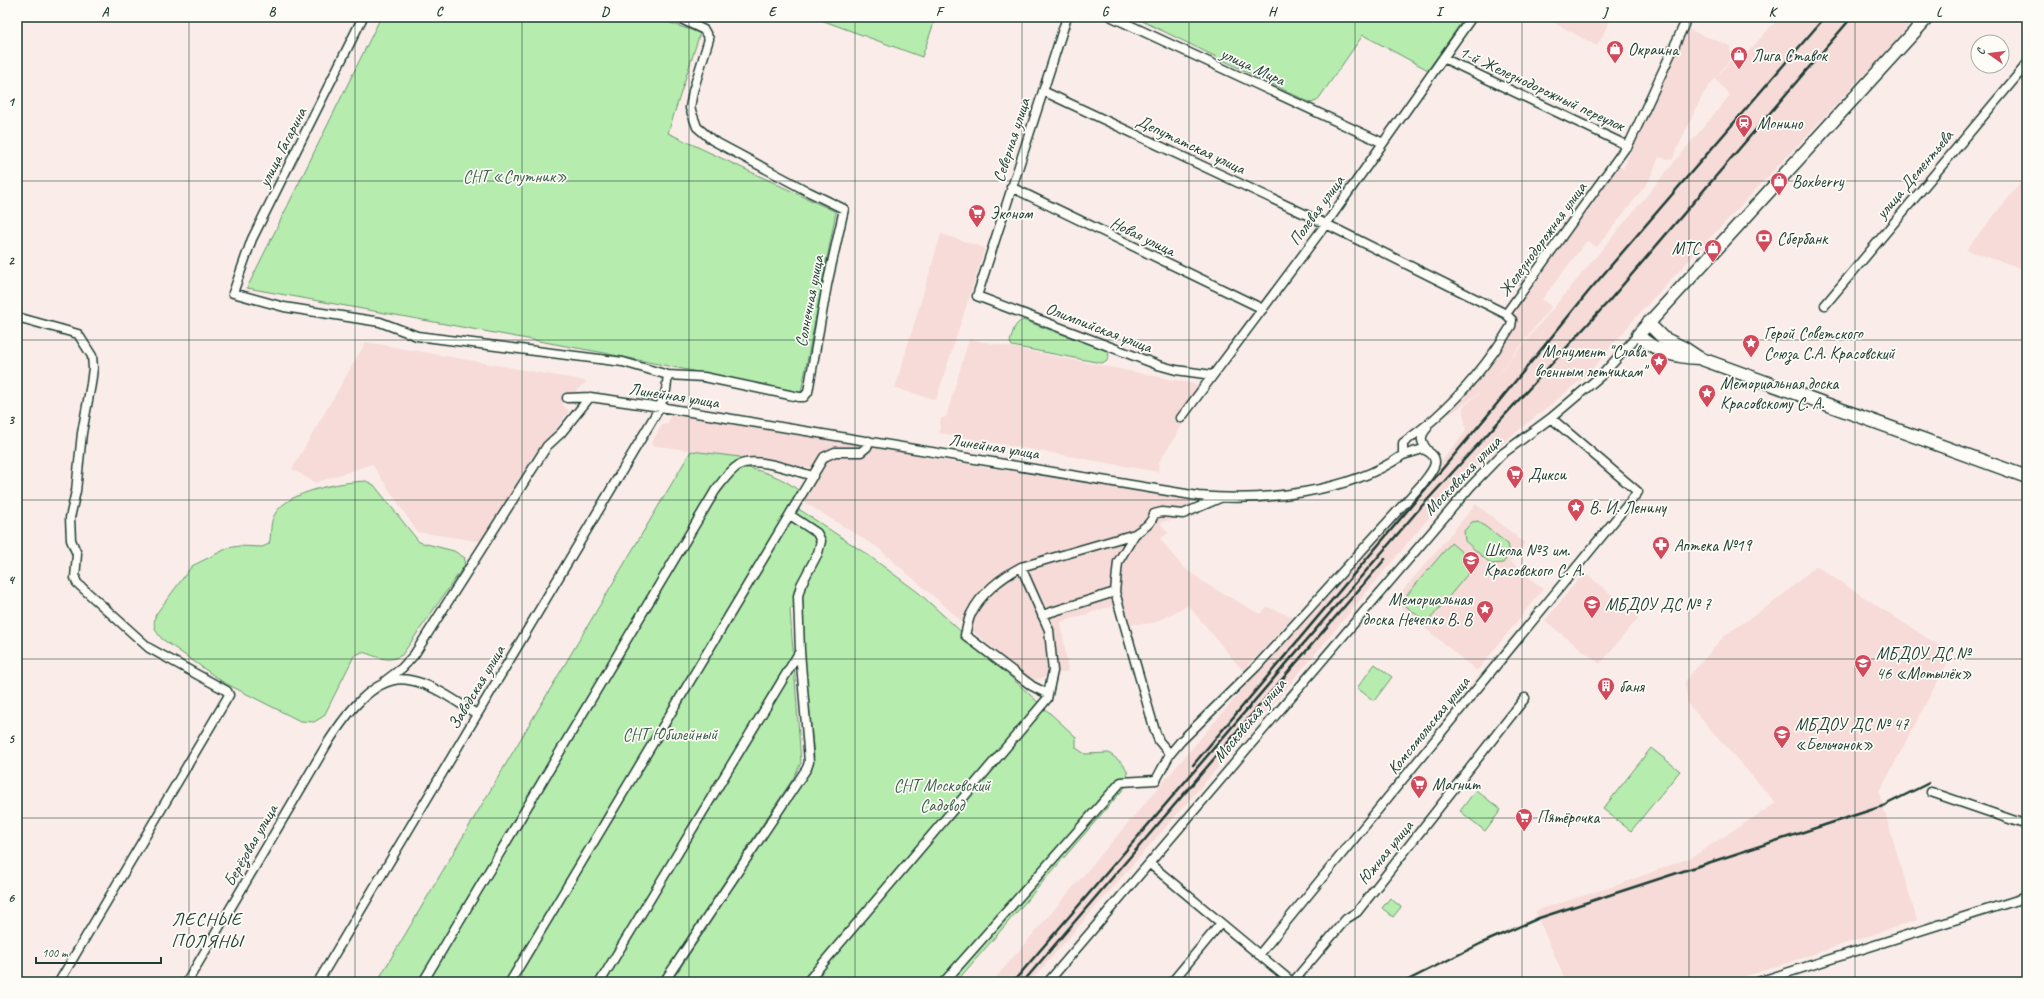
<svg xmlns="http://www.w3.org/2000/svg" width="2044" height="999" font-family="Caveat,sans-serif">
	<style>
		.built { fill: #f6dbd8 }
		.green { fill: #b6ecae; stroke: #6a9471 }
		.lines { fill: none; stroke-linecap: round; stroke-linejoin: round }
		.street-casing { stroke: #1f3d34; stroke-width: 11 }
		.secondary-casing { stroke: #1f3d34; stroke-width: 15 }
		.street { stroke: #fdfcf7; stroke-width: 8 }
		.secondary { stroke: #fdfcf7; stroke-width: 12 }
		.rail { stroke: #1f3d34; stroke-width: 2.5 }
		.grid { fill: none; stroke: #1f3d34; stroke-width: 1; stroke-opacity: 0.55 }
		.labels { text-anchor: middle; stroke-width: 3.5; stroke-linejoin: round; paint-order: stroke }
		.poi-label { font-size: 17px; fill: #1f3d34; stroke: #fdfcf7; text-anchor: start }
		.street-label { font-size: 17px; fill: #1f3d34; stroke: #fdfcf7 }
		.park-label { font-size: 17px; fill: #3d604c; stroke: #fdfcf7 }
		.quarter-label { font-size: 19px; letter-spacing: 1px; fill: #1f3d34; stroke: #fdfcf7 }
		.neatline { fill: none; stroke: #1f3d34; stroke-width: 1.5 }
		.grid-label { font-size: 13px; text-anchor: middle; font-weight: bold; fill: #1f3d34 }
	</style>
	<rect width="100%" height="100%" fill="#faede9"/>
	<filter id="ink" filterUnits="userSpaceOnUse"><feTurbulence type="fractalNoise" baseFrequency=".025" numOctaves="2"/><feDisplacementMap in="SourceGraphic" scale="8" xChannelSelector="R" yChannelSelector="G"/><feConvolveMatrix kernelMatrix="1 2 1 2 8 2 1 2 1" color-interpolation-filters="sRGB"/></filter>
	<g filter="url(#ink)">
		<path class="built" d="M1556,17H1612L1597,46L1553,22Z
			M1772,17H1915L1894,43L1643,309L1587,375L1504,442L1447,496L1269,709L1030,982H992L1301,621L1316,610L1424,483L1466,431L1463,407L1484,389L1456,410L1439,419L1515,325L1516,312L1512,306L1618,165L1623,169L1685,28L1730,46L1731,58L1703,94L1672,160L1659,157L1649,181L1597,247L1587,241L1542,299L1551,307L1492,382L1730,95L1715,79L1732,59L1739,62L1775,22L1770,19Z
			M2027,175V270L1966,250Z
			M941,234L985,248L936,400L895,388Z
			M969,339L1199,385L1178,415L1185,421L1159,462L1158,472L939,433L941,418L946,417Z
			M366,342L587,381L562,404L569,411L552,434L485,542L417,532L372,464L315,483L292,469Z
			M670,415L864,443L928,458L1191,500L1186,517L1162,522L1161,524L1168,533L1160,539L1181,565L1206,584L1260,614L1267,607L1293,617L1256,657L1242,670L1188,605L1154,623L1123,625L1116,605L1061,622L1068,671L1030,681L877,547L802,501L822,469L651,445L662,424H668Z
			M1476,504L1525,543L1510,561L1543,589L1477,671L1393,602Z
			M1816,566L1952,654L1879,793L1917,920L1729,982H1566L1535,911L1620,884L1692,857L1776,803L1688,704L1685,681L1725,635L1778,599Z
			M1584,572L1639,617L1600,664L1545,621Z"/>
		<path class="green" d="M381,17H652L700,33L668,133L836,212L801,393L599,352L247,288Z
			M813,17H936L922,57Z
			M1134,17H1465L1428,70L1363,35L1317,101L1311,103Z
			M1023,320L1108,351L1109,357L1106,362L1101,363L1012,346L1010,342C1013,333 1013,324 1023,320Z
			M691,451L740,457L745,467C765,472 782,477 798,490L791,504L868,555L919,593L1076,737V748L1085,754L1109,753C1123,764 1130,766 1127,785L956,982H671L811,769L814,756L804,654L803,600L790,609L801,763L794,777L658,982H377Z
			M366,481L374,485L419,542L454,551L465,558L464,566L402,655C387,664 377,656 362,652L354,656L324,716L314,722L300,721L223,682L162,639C155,631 152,625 156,614L192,566L228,548L239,546L262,547L269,544C272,533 269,524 275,514C287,491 342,482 366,481Z
			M1478,521L1508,544L1510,553L1503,563L1491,564L1465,541L1464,531L1472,522Z
			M1451,543L1476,564L1427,623L1401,602Z
			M1375,664L1392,677L1374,701L1357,688Z
			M1651,748L1680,771L1631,831L1603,809Z
			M1476,790L1501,810L1485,831L1460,811Z
			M1390,898L1401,907L1393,917L1382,908Z"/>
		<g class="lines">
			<defs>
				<path id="street" d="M363,17L252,239L233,293L284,307L380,322L417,336L623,362L668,375L704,377L799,397H804L808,392L827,285L844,209L809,192L712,140L697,127L690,108L693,91L709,39L704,30L677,17
					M1067,17L977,296L1158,365L1176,370L1212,375
					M1112,17L1383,143
					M1443,58L1628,146
					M1011,187L1263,309
					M1825,305L2027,64
					M1506,314L1631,140L1684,25L1686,17
					M17,317L78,334L92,356L93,368L91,384L82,433L76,491L70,518L71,540L77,554L75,578L77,583L149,648L227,691L229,695L59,982
					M567,398L590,397L660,407L1198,496C1262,502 1349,493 1403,455V443C1414,435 1425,427 1435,418C1464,392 1491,359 1511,326L1512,320L1506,314L1326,224L1043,91
					M1181,418L1326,224L1472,17
					M1427,428C1419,437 1421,442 1428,451
					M1135,534L1118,562L1115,592L1155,731L1159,741L1170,754
					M1042,615L1115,592
					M385,681L402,668L414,655L547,446L561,433L590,397
					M1048,694L1032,686L965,635C967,628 968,620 971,614C980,594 1002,577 1021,567L1135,534C1143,528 1151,525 1154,514L1162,512L1183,514L1220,498
					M1931,792L2027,825
					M1150,864L1292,982
					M1259,955L1638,492L1551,418
					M187,982L327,744C343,719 374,673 409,680C434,684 456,702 477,714
					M318,982L660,407L666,390L668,375
					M423,982L715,491C722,482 729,471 739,465C756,456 794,471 813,476
					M510,982L824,457L835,452H861L867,447L869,441
					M600,982L800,651
					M664,982L807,768L809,762L800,651L798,596L801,585L818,553L821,541L817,533L790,515
					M807,982L1047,699L1053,671L1049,630L1021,567
					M944,982L1121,782L1156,780L1170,754L1181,741L1256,667L1423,483C1433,470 1444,458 1423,449L1403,455
					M1048,982L1471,486L1502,454L1551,418L1603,374L1638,335
					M1172,982L1221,923
					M1293,982L1346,919L1357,912L1525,698
					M1758,982L2027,897"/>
				<path id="secondary" d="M1648,323L1663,338L1684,348L1699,358L2027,477
					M1699,358C1675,357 1656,352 1638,335L1928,17"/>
			</defs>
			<use href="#street" class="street-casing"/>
			<use href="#secondary" class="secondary-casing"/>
			<use href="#street" class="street"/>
			<use href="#secondary" class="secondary"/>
			<path class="rail" d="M1193,765L1487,416L1589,291L1825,17
				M1013,982L1420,508L1609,301L1852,17
				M1023,982L1385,559
				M1404,982L1482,943L1539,918L1883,806L1929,783"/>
		</g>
	</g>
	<path class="grid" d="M189,17V982M355,17V982M522,17V982M689,17V982M855,17V982M1022,17V982M1189,17V982M1355,17V982M1522,17V982M1689,17V982M1855,17V982M17,181H2027M17,340H2027M17,500H2027M17,659H2027M17,818H2027"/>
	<defs>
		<symbol id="shop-pin" viewBox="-11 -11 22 30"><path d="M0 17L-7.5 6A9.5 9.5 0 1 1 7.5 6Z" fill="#d1495b" stroke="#fdfcf7"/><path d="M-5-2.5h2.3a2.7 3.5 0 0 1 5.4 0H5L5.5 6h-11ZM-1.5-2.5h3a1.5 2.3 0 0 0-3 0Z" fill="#fff"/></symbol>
		<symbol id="station-pin" viewBox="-11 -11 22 30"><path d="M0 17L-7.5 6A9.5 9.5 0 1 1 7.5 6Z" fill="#d1495b" stroke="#fdfcf7"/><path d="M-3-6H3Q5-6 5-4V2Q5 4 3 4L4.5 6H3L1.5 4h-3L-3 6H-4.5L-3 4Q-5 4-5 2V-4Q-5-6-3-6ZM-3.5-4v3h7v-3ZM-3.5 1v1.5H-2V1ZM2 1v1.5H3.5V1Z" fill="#fff"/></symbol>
		<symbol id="supermarket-pin" viewBox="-11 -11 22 30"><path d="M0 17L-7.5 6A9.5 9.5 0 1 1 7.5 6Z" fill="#d1495b" stroke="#fdfcf7"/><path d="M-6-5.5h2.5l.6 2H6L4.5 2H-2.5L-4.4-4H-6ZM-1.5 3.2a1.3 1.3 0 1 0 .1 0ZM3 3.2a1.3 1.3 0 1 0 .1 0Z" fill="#fff"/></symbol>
		<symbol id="bank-pin" viewBox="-11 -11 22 30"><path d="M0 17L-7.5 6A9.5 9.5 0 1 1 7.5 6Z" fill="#d1495b" stroke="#fdfcf7"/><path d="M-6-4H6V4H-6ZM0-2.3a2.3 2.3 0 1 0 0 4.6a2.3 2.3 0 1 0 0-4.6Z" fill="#fff"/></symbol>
		<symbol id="sight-pin" viewBox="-11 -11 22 30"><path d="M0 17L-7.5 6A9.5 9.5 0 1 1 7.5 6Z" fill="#d1495b" stroke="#fdfcf7"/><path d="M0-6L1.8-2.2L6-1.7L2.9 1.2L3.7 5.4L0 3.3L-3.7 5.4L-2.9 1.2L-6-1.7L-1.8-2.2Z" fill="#fff"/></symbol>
		<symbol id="pharmacy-pin" viewBox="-11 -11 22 30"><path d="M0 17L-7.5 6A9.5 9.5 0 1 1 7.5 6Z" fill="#d1495b" stroke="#fdfcf7"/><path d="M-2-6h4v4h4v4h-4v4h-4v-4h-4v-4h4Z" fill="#fff"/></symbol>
		<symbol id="school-pin" viewBox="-11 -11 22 30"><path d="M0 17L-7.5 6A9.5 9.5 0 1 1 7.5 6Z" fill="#d1495b" stroke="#fdfcf7"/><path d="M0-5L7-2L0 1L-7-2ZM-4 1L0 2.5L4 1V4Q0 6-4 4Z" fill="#fff"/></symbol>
		<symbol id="building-pin" viewBox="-11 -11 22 30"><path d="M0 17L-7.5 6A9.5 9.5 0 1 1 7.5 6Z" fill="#d1495b" stroke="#fdfcf7"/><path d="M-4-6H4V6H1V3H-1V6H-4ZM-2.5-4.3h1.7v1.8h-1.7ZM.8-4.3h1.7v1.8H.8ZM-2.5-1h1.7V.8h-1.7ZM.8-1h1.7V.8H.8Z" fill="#fff"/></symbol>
	</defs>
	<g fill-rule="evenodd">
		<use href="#shop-pin" x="1605" y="39" width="20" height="27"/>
		<use href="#shop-pin" x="1729" y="45" width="20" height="27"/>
		<use href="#station-pin" x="1734" y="113" width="20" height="27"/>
		<use href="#shop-pin" x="1769" y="171" width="20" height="27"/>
		<use href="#supermarket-pin" x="967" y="203" width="20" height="27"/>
		<use href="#bank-pin" x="1754" y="228" width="20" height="27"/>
		<use href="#shop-pin" x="1703" y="238" width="20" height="27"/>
		<use href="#sight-pin" x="1741" y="333" width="20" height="27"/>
		<use href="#sight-pin" x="1649" y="351" width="20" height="27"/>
		<use href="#sight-pin" x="1697" y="383" width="20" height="27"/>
		<use href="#supermarket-pin" x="1505" y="464" width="20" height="27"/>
		<use href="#sight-pin" x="1566" y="497" width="20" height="27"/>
		<use href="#pharmacy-pin" x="1651" y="535" width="20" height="27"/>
		<use href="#school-pin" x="1461" y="550" width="20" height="27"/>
		<use href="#school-pin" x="1582" y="594" width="20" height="27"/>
		<use href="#sight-pin" x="1475" y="599" width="20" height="27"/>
		<use href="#school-pin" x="1853" y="653" width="20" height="27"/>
		<use href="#building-pin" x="1596" y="676" width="20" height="27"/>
		<use href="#school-pin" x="1772" y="724" width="20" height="27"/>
		<use href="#supermarket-pin" x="1409" y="774" width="20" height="27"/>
		<use href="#supermarket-pin" x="1514" y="807" width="20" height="27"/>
	</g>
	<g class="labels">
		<g class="poi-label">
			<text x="1628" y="55">Окраина</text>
			<text x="1752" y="61">Лига Ставок</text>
			<text x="1757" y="129">Монино</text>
			<text x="1792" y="187">Boxberry</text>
			<text x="990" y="219">Эконом</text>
			<text x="1777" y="244">Сбербанк</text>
			<text x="1700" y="254" text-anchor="end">МТС</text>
			<text x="1764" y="339">Герой Советского<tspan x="1764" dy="20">Союза С.А. Красовский</tspan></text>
			<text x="1646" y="357" text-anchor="end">Монумент "Слава<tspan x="1646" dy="20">военным летчикам"</tspan></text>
			<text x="1720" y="389">Мемориальная доска<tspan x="1720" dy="20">Красовскому С. А.</tspan></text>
			<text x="1528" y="480">Дикси</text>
			<text x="1589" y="513">В. И. Ленину</text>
			<text x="1674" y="551">Аптека №19</text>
			<text x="1484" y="556">Школа №3 им.<tspan x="1484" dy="20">Красовского С. А.</tspan></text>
			<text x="1472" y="605" text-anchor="end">Мемориальная<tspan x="1472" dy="20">доска Нечепко В. В</tspan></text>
			<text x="1605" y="610">МБДОУ ДС № 7</text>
			<text x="1876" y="659">МБДОУ ДC №<tspan x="1876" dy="20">46 «Мотылёк»</tspan></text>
			<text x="1619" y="692">баня</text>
			<text x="1795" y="730">МБДОУ ДС № 47<tspan x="1795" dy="20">«Бельчонок»</tspan></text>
			<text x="1432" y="790">Магнит</text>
			<text x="1537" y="823">Пятёрочка</text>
		</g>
		<g class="street-label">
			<text transform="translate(1253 66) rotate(25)" y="6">улица Мира</text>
			<text transform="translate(1542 88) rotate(25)" y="6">1-й Железнодорожный переулок</text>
			<text transform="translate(1011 140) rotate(-72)" y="6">Северная улица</text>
			<text transform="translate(1191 144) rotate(25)" y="6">Депутатская улица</text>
			<text transform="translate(282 147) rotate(-63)" y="6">улица Гагарина</text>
			<text transform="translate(1914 174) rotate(-50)" y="6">улица Дементьева</text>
			<text transform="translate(1316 210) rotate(-54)" y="6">Полевая улица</text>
			<text transform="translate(1143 236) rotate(26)" y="6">Новая улица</text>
			<text transform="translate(1542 239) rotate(-54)" y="6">Железнодорожная улица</text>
			<text transform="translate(809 301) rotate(-79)" y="6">Солнечная улица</text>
			<text transform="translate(1099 327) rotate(21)" y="6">Олимпийская улица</text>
			<text transform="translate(674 395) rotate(9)" y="6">Линейная улица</text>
			<text transform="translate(994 446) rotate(9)" y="6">Линейная улица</text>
			<text transform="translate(1462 475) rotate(-46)" y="6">Московская улица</text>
			<text transform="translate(476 687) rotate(-59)" y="6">Заводская улица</text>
			<text transform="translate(1249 720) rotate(-50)" y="6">Московская улица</text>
			<text transform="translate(1428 725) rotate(-51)" y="6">Комсомольская улица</text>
			<text transform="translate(250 845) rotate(-60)" y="6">Берёзовая улица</text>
			<text transform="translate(1385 852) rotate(-51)" y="6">Южная улица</text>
		</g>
		<g class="park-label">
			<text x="515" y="182">СНТ «Спутник»</text>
			<text x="670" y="740">СНТ Юбилейный</text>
			<text x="942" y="791">СНТ Московский<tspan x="942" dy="20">Садовод</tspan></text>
		</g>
		<g class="quarter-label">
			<text x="207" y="925">ЛЕСНЫЕ<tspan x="207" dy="22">ПОЛЯНЫ</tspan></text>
		</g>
	</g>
	<rect width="2044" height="999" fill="none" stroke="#fdfcf7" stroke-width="44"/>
	<g transform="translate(1990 54) rotate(284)"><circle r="19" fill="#fdfcf7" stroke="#a4b0a9"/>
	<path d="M0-3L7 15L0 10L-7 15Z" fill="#d1495b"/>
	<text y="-6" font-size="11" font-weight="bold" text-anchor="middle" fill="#1f3d34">С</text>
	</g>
	<path d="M36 957v6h125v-6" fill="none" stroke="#1f3d34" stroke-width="2"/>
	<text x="42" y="957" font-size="12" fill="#1f3d34" stroke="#fdfcf7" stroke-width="3" paint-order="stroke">100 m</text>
	<rect x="22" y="22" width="2000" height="955" class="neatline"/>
	<g class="grid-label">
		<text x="105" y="16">A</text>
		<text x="272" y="16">B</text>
		<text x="439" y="16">C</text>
		<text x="605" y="16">D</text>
		<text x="772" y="16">E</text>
		<text x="939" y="16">F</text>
		<text x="1105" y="16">G</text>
		<text x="1272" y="16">H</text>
		<text x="1439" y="16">I</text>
		<text x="1605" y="16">J</text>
		<text x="1772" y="16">K</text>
		<text x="1939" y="16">L</text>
		<text x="11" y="106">1</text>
		<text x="11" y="265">2</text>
		<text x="11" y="424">3</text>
		<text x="11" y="584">4</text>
		<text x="11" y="743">5</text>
		<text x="11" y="902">6</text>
	</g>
</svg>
